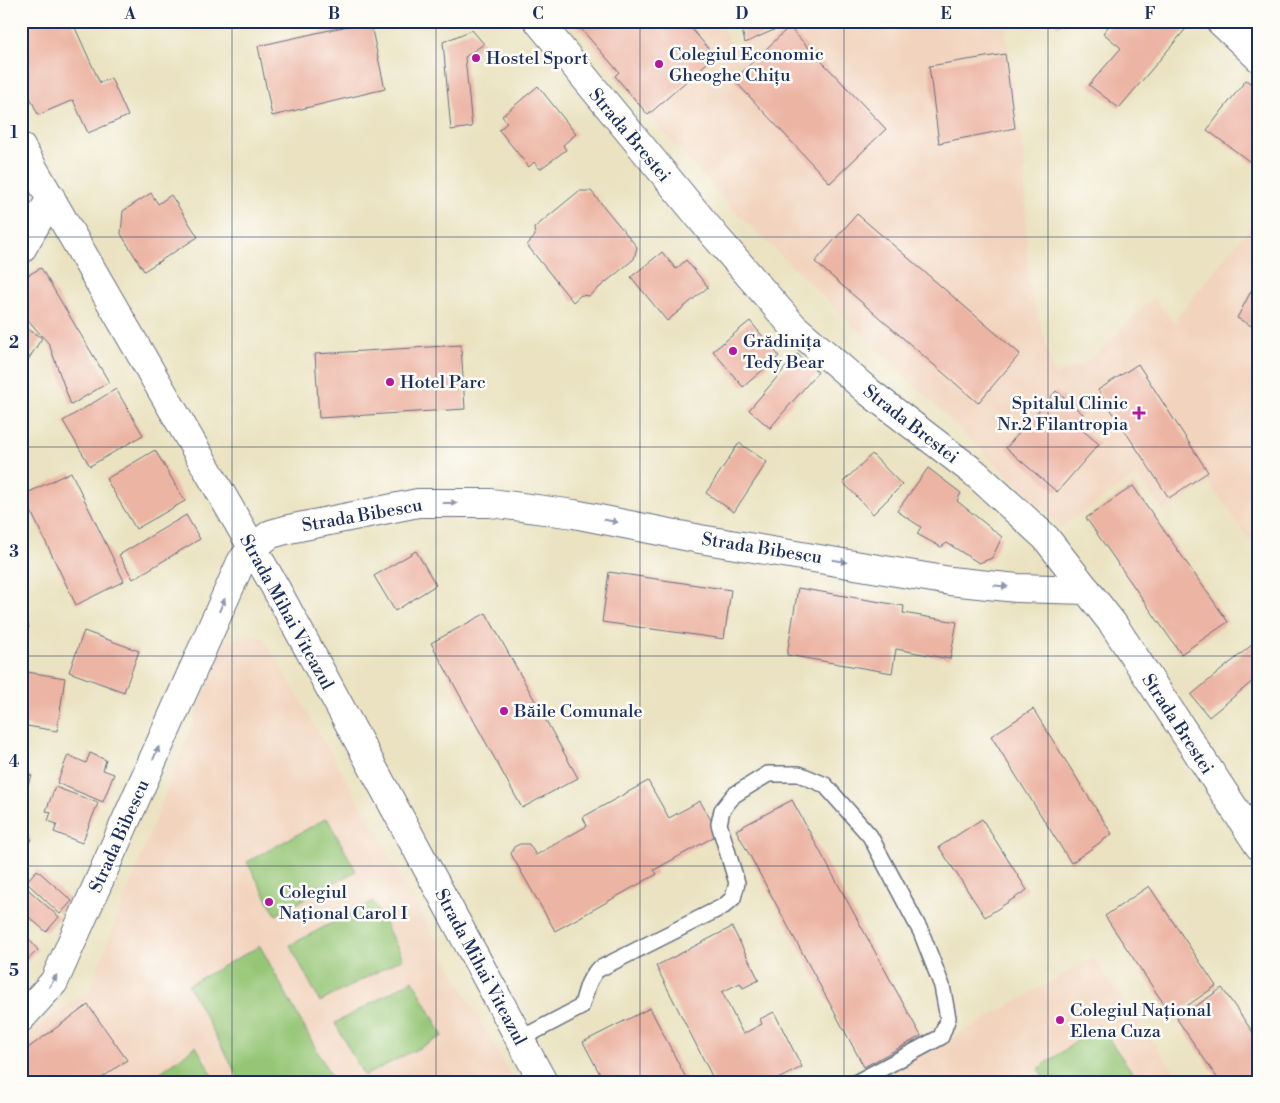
<svg xmlns="http://www.w3.org/2000/svg" width="1280" height="1103" font-family="'Libre Bodoni',serif">
	<style>
		.built { fill: #f2d4be }
		.green { fill: #95c676; stroke: #587a6a }
		.building { fill: #ecb4a3 }
		.lines { fill: none; stroke-linecap: round; stroke-linejoin: round }
		.lane-casing { stroke: #636e80; stroke-width: 18 }
		.street-casing { stroke: #636e80; stroke-width: 30 }
		.secondary-casing { stroke: #636e80; stroke-width: 30 }
		.lane { stroke: #fff; stroke-width: 15 }
		.street { stroke: #fff; stroke-width: 28 }
		.secondary { stroke: #fff; stroke-width: 28 }
		.oneway { fill: #8d97ae }
		.grid { fill: none; stroke: #1b2f5e; stroke-width: 1; stroke-opacity: 0.55 }
		.poi-dot { fill: #b5179e; stroke: #fdfcf7; stroke-width: 2 }
		.labels { text-anchor: middle; stroke-width: 5; stroke-linejoin: round; paint-order: stroke }
		.poi-label { font-size: 18px; fill: #1b2f5e; stroke: #fdfcf7; text-anchor: start }
		.street-label { font-size: 18px; fill: #1b2f5e; stroke: #fdfcf7 }
		.neatline { fill: none; stroke: #1b2f5e; stroke-width: 2 }
		.grid-label { font-size: 16px; text-anchor: middle; font-weight: bold; fill: #1b2f5e }
	</style>
	<rect width="100%" height="100%" fill="#fdfcf7"/>
	<filter id="ink" filterUnits="userSpaceOnUse"><feTurbulence type="fractalNoise" baseFrequency=".02" numOctaves="2"/><feDisplacementMap in="SourceGraphic" scale="10" xChannelSelector="R" yChannelSelector="G"/><feConvolveMatrix kernelMatrix="1 2 1 2 8 2 1 2 1" color-interpolation-filters="sRGB"/></filter>
	<filter id="wash" filterUnits="userSpaceOnUse"><feTurbulence type="fractalNoise" baseFrequency=".0096" numOctaves="4" result="noise"/><feDisplacementMap in="SourceGraphic" scale="20" xChannelSelector="R" yChannelSelector="G"/><feGaussianBlur stdDeviation="1.12" result="paint"/><feColorMatrix in="noise" values="0 0 0 0 0 0 0 0 0 0 0 0 0 0 0 0 0 1.4 0 .05"/><feComposite in="paint" operator="in"/></filter>
	<g filter="url(#wash)">
		<rect width="100%" height="100%" fill="#eae2c0"/>
		<path class="built" d="M572,21H721L731,46L810,21H1004L1024,157L1028,281L1055,376L1090,360L1153,298L1174,321L1259,216V554L1210,483L1164,511L1136,475L1061,527L733,209L648,115Z
			M263,637L365,812L514,1082H21V1036L89,991L225,640Z
			M1093,958L1182,1082H874Z"/>
		<path class="green" d="M327,818L356,871L276,915L247,862Z
			M373,901L403,958L320,1002L290,945Z
			M260,946L334,1082H241L188,985Z
			M413,980L443,1036L364,1076L335,1023Z
			M1099,1025L1139,1082H1047L1038,1069Z
			M196,1046L216,1082H147Z"/>
		<g id="blocks">
			<path class="building" d="M28,21H72L100,83L111,78L128,116L88,133L73,100L38,115L21,76V24Z
				M370,21L385,89L272,116L258,46Z
				M574,21H685L715,56L648,115L615,76L619,72Z
				M740,21H776L778,28L745,43Z
				M1052,21H1063L1058,27Z
				M1113,21H1184L1189,25L1119,108L1089,85L1121,48L1103,33Z
				M789,27L886,129L830,183L734,80Z
				M472,30L484,44L465,57L472,127L451,130L443,42Z
				M1005,54L1015,128L939,143L929,66Z
				M1246,80L1259,89V157L1253,164L1207,130Z
				M538,86L576,134L563,145L566,150L540,169L534,162L529,167L499,130L507,123L502,116Z
				M579,191H591L637,247L634,259L589,296L581,295L573,302L527,245L535,236L534,228Z
				M151,193L158,204L171,195L198,237L144,271L121,234L123,211Z
				M857,214L1020,354L978,403L815,262Z
				M662,252L676,269L686,260L708,287L667,321L631,277Z
				M41,268L109,382L71,405L49,344L21,312V279Z
				M1259,276V330L1237,318Z
				M750,321L779,356L743,387L713,351Z
				M21,325L42,338L21,371Z
				M461,345L465,409L319,418L315,354Z
				M797,354L818,372L770,428L749,410Z
				M1138,364L1208,472L1169,498L1098,390Z
				M116,389L143,435L90,466L63,421Z
				M1056,391L1083,414L1075,424L1099,444L1057,492L1006,448Z
				M739,443L767,462L734,512L706,493Z
				M155,450L185,501L136,529L106,479Z
				M872,454L902,485L873,514L843,482Z
				M928,468L961,493L957,501L1002,537L992,558L979,563L947,543L941,547L917,534L921,527L897,511Z
				M71,472L124,581L76,605L23,495Z
				M1133,486L1228,622L1181,654L1086,518Z
				M186,515L200,539L133,579L119,555Z
				M416,551L436,585L395,611L374,576Z
				M609,572L731,590L724,639L602,622Z
				M798,588L904,606L903,613L957,622L950,659L896,649L892,673L787,655Z
				M21,607H24L29,628L21,630Z
				M486,613L578,778L522,808L431,643Z
				M84,631L139,651L124,692L69,672Z
				M1259,639V676L1209,717L1191,695Z
				M21,671L65,678L57,731L21,725Z
				M1033,709L1112,834L1071,863L991,736Z
				M90,753L106,760L103,770L114,774L103,802L57,783L68,755L86,763Z
				M21,771L32,776L23,794L21,793Z
				M648,781L669,818L700,801L719,834L654,870L657,874L555,931L511,854L514,847L520,844H529L536,855L587,826L583,817Z
				M55,787L98,803L82,843L54,832L57,824L48,821L51,812L46,811Z
				M792,800L921,1036L864,1067L736,830Z
				M982,819L1027,890L985,917L939,847Z
				M24,829L32,840L21,849V831Z
				M21,857L28,866L21,872Z
				M37,870L72,901L60,914L26,882Z
				M21,883L59,917L46,932L21,910Z
				M1149,886L1216,986L1172,1016L1105,916Z
				M732,927L759,980L743,988L740,983L722,992L743,1034L762,1024L760,1019L774,1012L802,1067L772,1082H715L656,966Z
				M21,930L38,950L21,966Z
				M1222,988L1259,1041V1082H1220L1177,1019Z
				M88,1005L127,1060L96,1082H21V1053Z
				M650,1008L688,1082H604L583,1042Z"/>
		</g>
	</g>
	<g filter="url(#ink)">
		<use href="#blocks" fill-opacity="0" stroke="#636e80" stroke-width="1"/>
		<g class="lines">
			<defs>
				<path id="lane" d="M520,1039L581,1007C587,991 586,983 597,970L724,906L733,898L737,883L719,824L722,810L734,795L768,774H799L825,785L870,836L921,932L942,986L948,1018L941,1037L857,1082"/>
				<path id="street" d="M1220,21L1259,58"/>
				<path id="secondary" d="M538,21L715,236L793,326L869,392L975,473L1046,538L1113,624L1259,846
					M21,147L274,585L543,1082
					M21,250L51,198
					M21,1018L54,982L241,562L252,548L271,534L289,529L418,503H491L574,514L700,539L950,581L1017,588L1087,590"/>
			</defs>
			<use href="#lane" class="lane-casing"/>
			<use href="#street" class="street-casing"/>
			<use href="#secondary" class="secondary-casing"/>
			<use href="#lane" class="lane"/>
			<use href="#street" class="street"/>
			<use href="#secondary" class="secondary"/>
		</g>
		<defs><path id="oneway-solid" d="M-6-.8H1V-3.2L6.5 0L1 3.2V.8H-6Z" transform="scale(1.25)"/></defs>
		<g class="oneway">
			<use href="#oneway-solid" transform="translate(450 503)"/>
			<use href="#oneway-solid" transform="translate(611 521) rotate(11)"/>
			<use href="#oneway-solid" transform="translate(840 561) rotate(10)"/>
			<use href="#oneway-solid" transform="translate(1001 586) rotate(6)"/>
			<use href="#oneway-solid" transform="translate(222 605) rotate(-66)"/>
			<use href="#oneway-solid" transform="translate(156 753) rotate(-66)"/>
			<use href="#oneway-solid" transform="translate(53 981) rotate(-58)"/>
		</g>
	</g>
	<path class="grid" d="M232,21V1082M436,21V1082M640,21V1082M844,21V1082M1048,21V1082M21,237H1259M21,447H1259M21,656H1259M21,866H1259"/>
	<g class="poi-dot">
		<circle cx="476" cy="58" r="5"/>
		<circle cx="659" cy="64" r="5"/>
		<circle cx="733" cy="351" r="5"/>
		<circle cx="390" cy="382" r="5"/>
		<path d="M1136.5 405.5h5v5h5v5h-5v5h-5v-5h-5v-5h5z"/>
		<circle cx="504" cy="711" r="5"/>
		<circle cx="269" cy="902" r="5"/>
		<circle cx="1060" cy="1020" r="5"/>
	</g>
	<g class="labels">
		<g class="poi-label">
			<text x="669" y="60">Colegiul Economic<tspan x="669" dy="21">Gheoghe Chițu</tspan></text>
			<text x="486" y="64">Hostel Sport</text>
			<text x="743" y="347">Grădinița<tspan x="743" dy="21">Tedy Bear</tspan></text>
			<text x="400" y="388">Hotel Parc</text>
			<text x="1128" y="409" text-anchor="end">Spitalul Clinic<tspan x="1128" dy="21">Nr.2 Filantropia</tspan></text>
			<text x="514" y="717">Băile Comunale</text>
			<text x="279" y="898">Colegiul<tspan x="279" dy="21">Național Carol I</tspan></text>
			<text x="1070" y="1016">Colegiul Național<tspan x="1070" dy="21">Elena Cuza</tspan></text>
		</g>
		<g class="street-label">
			<text transform="translate(630 135) rotate(50)" y="6">Strada Brestei</text>
			<text transform="translate(911 424) rotate(38)" y="6">Strada Brestei</text>
			<text transform="translate(362 515) rotate(-10)" y="6">Strada Bibescu</text>
			<text transform="translate(762 548) rotate(9)" y="6">Strada Bibescu</text>
			<text transform="translate(287 612) rotate(61)" y="6">Strada Mihai Viteazul</text>
			<text transform="translate(1178 724) rotate(57)" y="6">Strada Brestei</text>
			<text transform="translate(119 836) rotate(-66)" y="6">Strada Bibescu</text>
			<text transform="translate(481 967) rotate(62)" y="6">Strada Mihai Viteazul</text>
		</g>
	</g>
	<rect width="1280" height="1103" fill="none" stroke="#fdfcf7" stroke-width="55"/>
	<rect x="28" y="28" width="1224" height="1048" class="neatline"/>
	<g class="grid-label">
		<text x="130" y="19">A</text>
		<text x="334" y="19">B</text>
		<text x="538" y="19">C</text>
		<text x="742" y="19">D</text>
		<text x="946" y="19">E</text>
		<text x="1150" y="19">F</text>
		<text x="14" y="138">1</text>
		<text x="14" y="348">2</text>
		<text x="14" y="557">3</text>
		<text x="14" y="767">4</text>
		<text x="14" y="976">5</text>
	</g>
</svg>
